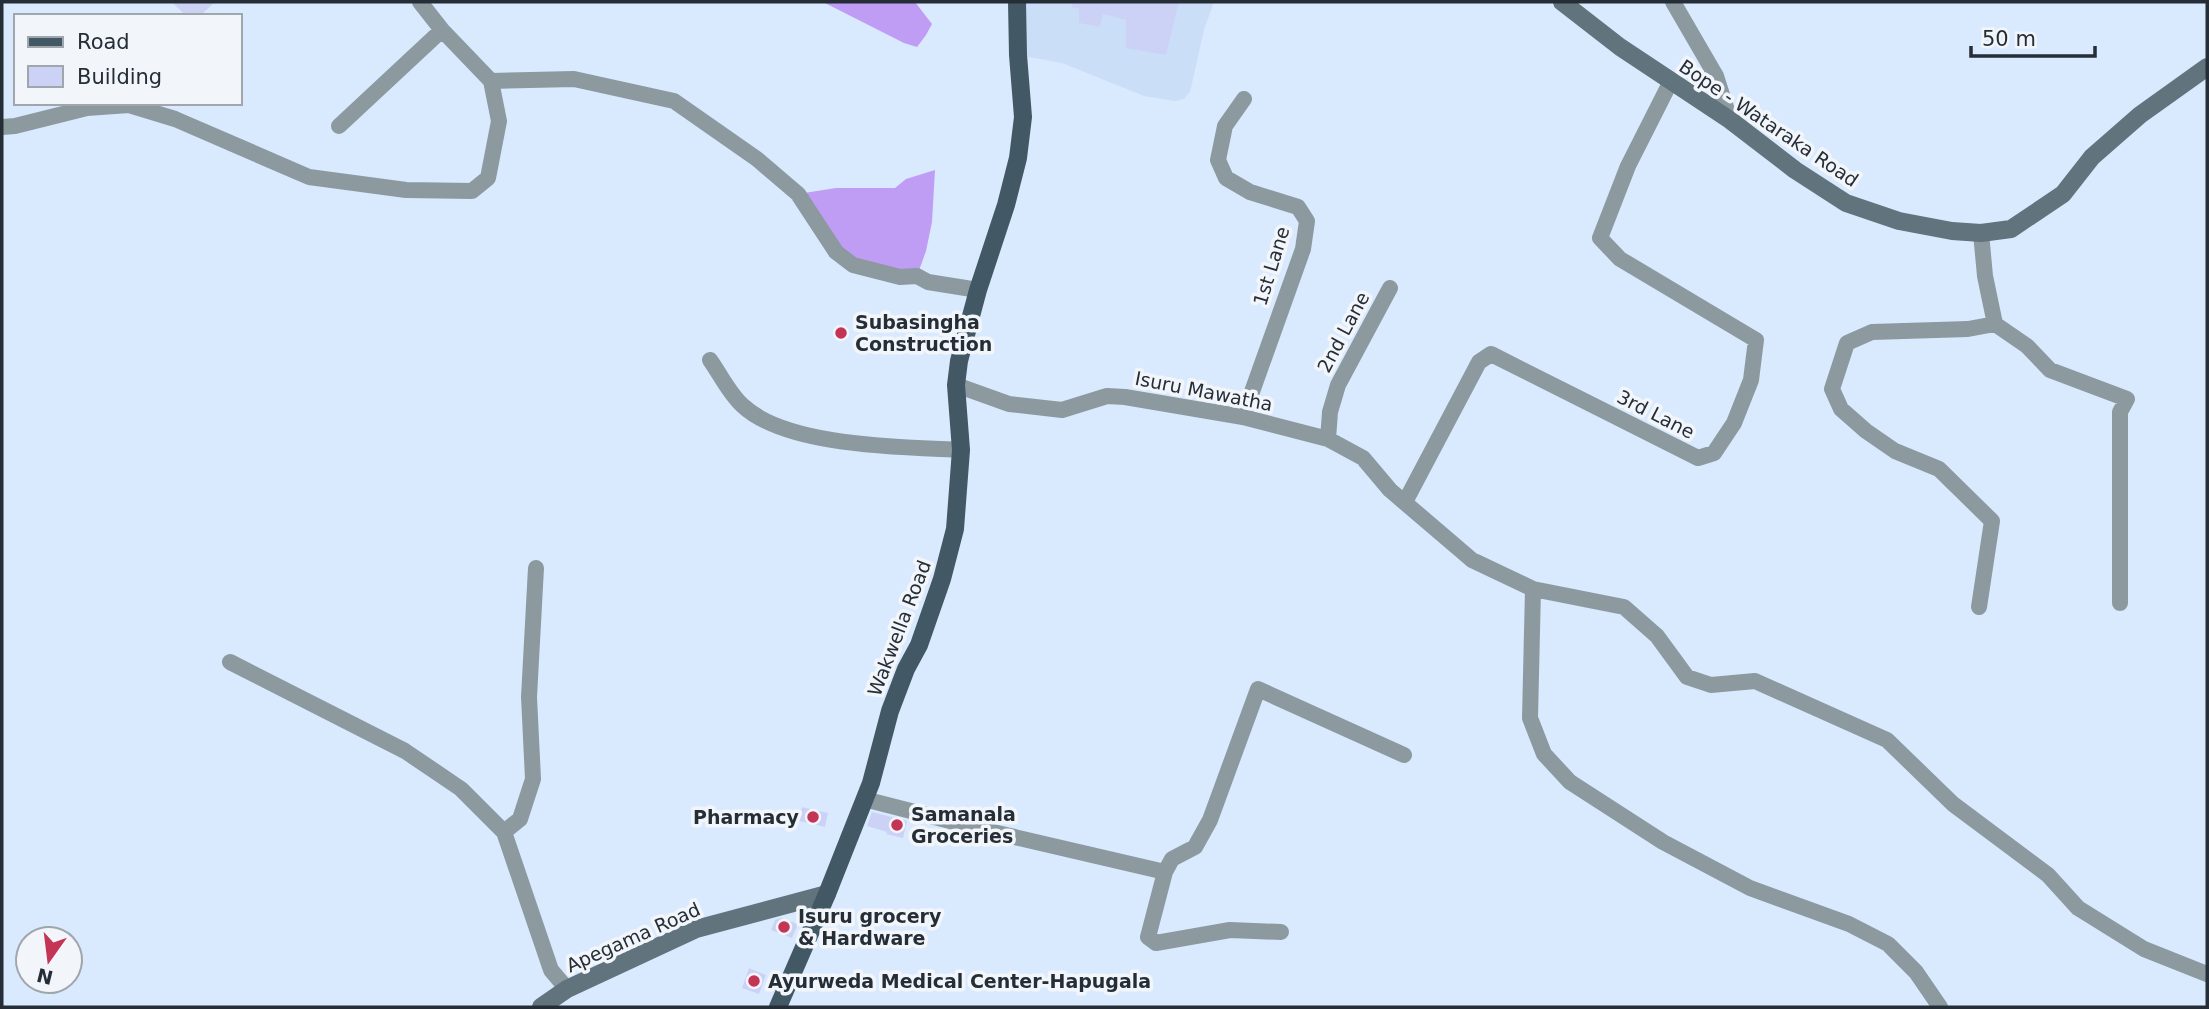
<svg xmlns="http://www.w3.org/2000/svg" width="2209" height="1009" font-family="'DejaVu Sans',sans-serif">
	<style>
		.built { fill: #cbdef7 }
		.forest { fill: #bf9df4 }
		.building { fill: #ccd2f6 }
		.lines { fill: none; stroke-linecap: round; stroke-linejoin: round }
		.street { stroke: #8c9aa0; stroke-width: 16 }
		.secondary { stroke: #61747e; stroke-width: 18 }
		.primary { stroke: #425965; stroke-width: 18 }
		.poi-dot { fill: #c43454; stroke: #f2f6fb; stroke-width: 2.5 }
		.labels { text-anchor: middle; stroke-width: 7; stroke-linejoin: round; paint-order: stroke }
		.street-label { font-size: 19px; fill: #252d36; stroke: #f2f6fb }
		.poi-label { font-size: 19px; font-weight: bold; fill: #252d36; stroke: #f2f6fb; text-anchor: start }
	</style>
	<rect width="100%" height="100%" fill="#daeafe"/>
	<path class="built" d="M1017,2H1214L1204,30L1190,92L1184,99L1175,101L1144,96L1062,63L1018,55Z"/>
	<path class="forest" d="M823,2H915L932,24L926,35L917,47L904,43Z
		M935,170L932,222L926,251L917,276L853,265L798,194L836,188H895L906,179Z"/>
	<path class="building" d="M172,2H215L200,16H186Z
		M1072,2H1179L1166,55L1126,48V20L1103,14L1100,27L1079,23V9L1072,7Z
		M802,807L828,813L825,827L799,821Z
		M872,812L907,821L903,838L886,834L887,832L867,826Z
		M781,918L798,924L792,938L771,930L775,920Z
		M749,968L766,975L759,994L742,988Z"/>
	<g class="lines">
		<path class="street" d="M420,2L442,30L491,81
			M1673,2L1716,76L1730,120
			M339,126L442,30
			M2,127L15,126L87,108L129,105L175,119L309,177L406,190L472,191L488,178L499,121L491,81L574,79L674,101L757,159L798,194L836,252L853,265L900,277L917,276L928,282L978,290
			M1995,324L2027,346L2050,370L2127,399L2120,412V603
			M710,360C720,374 729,393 742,405C786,447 903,447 961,450
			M956,385L1009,404L1062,410L1107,396L1125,397L1243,417L1328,439L1363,458L1390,490L1472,560L1533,589L1624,607L1657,636L1687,677L1711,685L1755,681L1887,740L1953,804L2048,875L2078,908L2144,949L2207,974
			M1243,417L1303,249L1307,221L1298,207L1250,192L1226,178L1218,160L1225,126L1244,99
			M1328,439L1330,412L1338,385L1390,288
			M1405,502L1479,362L1491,354L1698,458L1714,453L1734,423L1751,380L1756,340L1620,259L1600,238L1628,166L1671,81
			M1533,589L1530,718L1544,754L1570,782L1663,842L1750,888L1849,924L1888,944L1916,972L1940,1007
			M1979,607L1992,521L1939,469L1895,451L1866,431L1841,409L1832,389L1847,343L1872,332L1968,329L1995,324L1985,276L1981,233
			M230,662L405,751L461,789L504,832L551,970L567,989
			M864,799L993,832L1165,872L1172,859L1195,847L1210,820L1258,689L1404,755
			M504,832L520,819L533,779L529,697L536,568
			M1165,872L1148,937L1156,943L1230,930L1281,932"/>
		<path class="secondary" d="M1562,2L1620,47L1730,120L1795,170L1846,203L1899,221L1952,231L1981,233L2011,229L2063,194L2092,157L2140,115L2207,67
			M541,1007L567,989L696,929L827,894"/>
		<path class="primary" d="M778,1007L827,894L871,783L890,711L906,669L919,645L942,579L955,529L961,450L956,385L959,361L978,290L1006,205L1018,158L1023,117L1018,55L1017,2"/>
	</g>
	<g class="poi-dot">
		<circle cx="841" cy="333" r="7"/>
		<circle cx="813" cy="817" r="7"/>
		<circle cx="897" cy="825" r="7"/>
		<circle cx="784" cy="927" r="7"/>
		<circle cx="754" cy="981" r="7"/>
	</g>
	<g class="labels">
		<g class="street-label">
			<text transform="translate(1769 123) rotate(34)" y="7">Bope - Wataraka Road</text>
			<text transform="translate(1271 266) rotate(-73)" y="7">1st Lane</text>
			<text transform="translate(1343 332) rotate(-62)" y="7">2nd Lane</text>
			<text transform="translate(1204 391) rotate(11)" y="7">Isuru Mawatha</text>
			<text transform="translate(1656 414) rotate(27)" y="7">3rd Lane</text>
			<text transform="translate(899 628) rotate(-69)" y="7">Wakwella Road</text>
			<text transform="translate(633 937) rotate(-24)" y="7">Apegama Road</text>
		</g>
		<g class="poi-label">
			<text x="855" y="329">Subasingha<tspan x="855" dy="22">Construction</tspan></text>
			<text x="911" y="821">Samanala<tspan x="911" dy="22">Groceries</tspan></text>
			<text x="799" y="824" text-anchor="end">Pharmacy</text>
			<text x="798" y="923">Isuru grocery<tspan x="798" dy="22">&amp; Hardware</tspan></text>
			<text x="768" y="988">Ayurweda Medical Center-Hapugala</text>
		</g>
	</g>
	<rect width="2209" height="1009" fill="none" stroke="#252d36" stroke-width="7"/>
	<rect x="14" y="14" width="228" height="91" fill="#f2f6fb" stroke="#a0a6ac" stroke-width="2"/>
	<rect x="28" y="37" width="35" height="10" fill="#425965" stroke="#a0a6ac" stroke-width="2"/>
	<text x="77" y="49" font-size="21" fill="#252d36">Road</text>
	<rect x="28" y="66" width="35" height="21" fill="#ccd2f6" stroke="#a0a6ac" stroke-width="2"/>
	<text x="77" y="84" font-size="21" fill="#252d36">Building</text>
	<g transform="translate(49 960) rotate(194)"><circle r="33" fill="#f2f6fb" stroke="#a0a6ac" stroke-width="2"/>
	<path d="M0-5L12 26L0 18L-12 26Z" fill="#c43454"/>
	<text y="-10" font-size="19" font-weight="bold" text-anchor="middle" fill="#252d36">N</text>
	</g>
	<path d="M1971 46v10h124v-10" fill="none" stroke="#252d36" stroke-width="3.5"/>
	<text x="1982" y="46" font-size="21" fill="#252d36" stroke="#f2f6fb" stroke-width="5" paint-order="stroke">50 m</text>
</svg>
